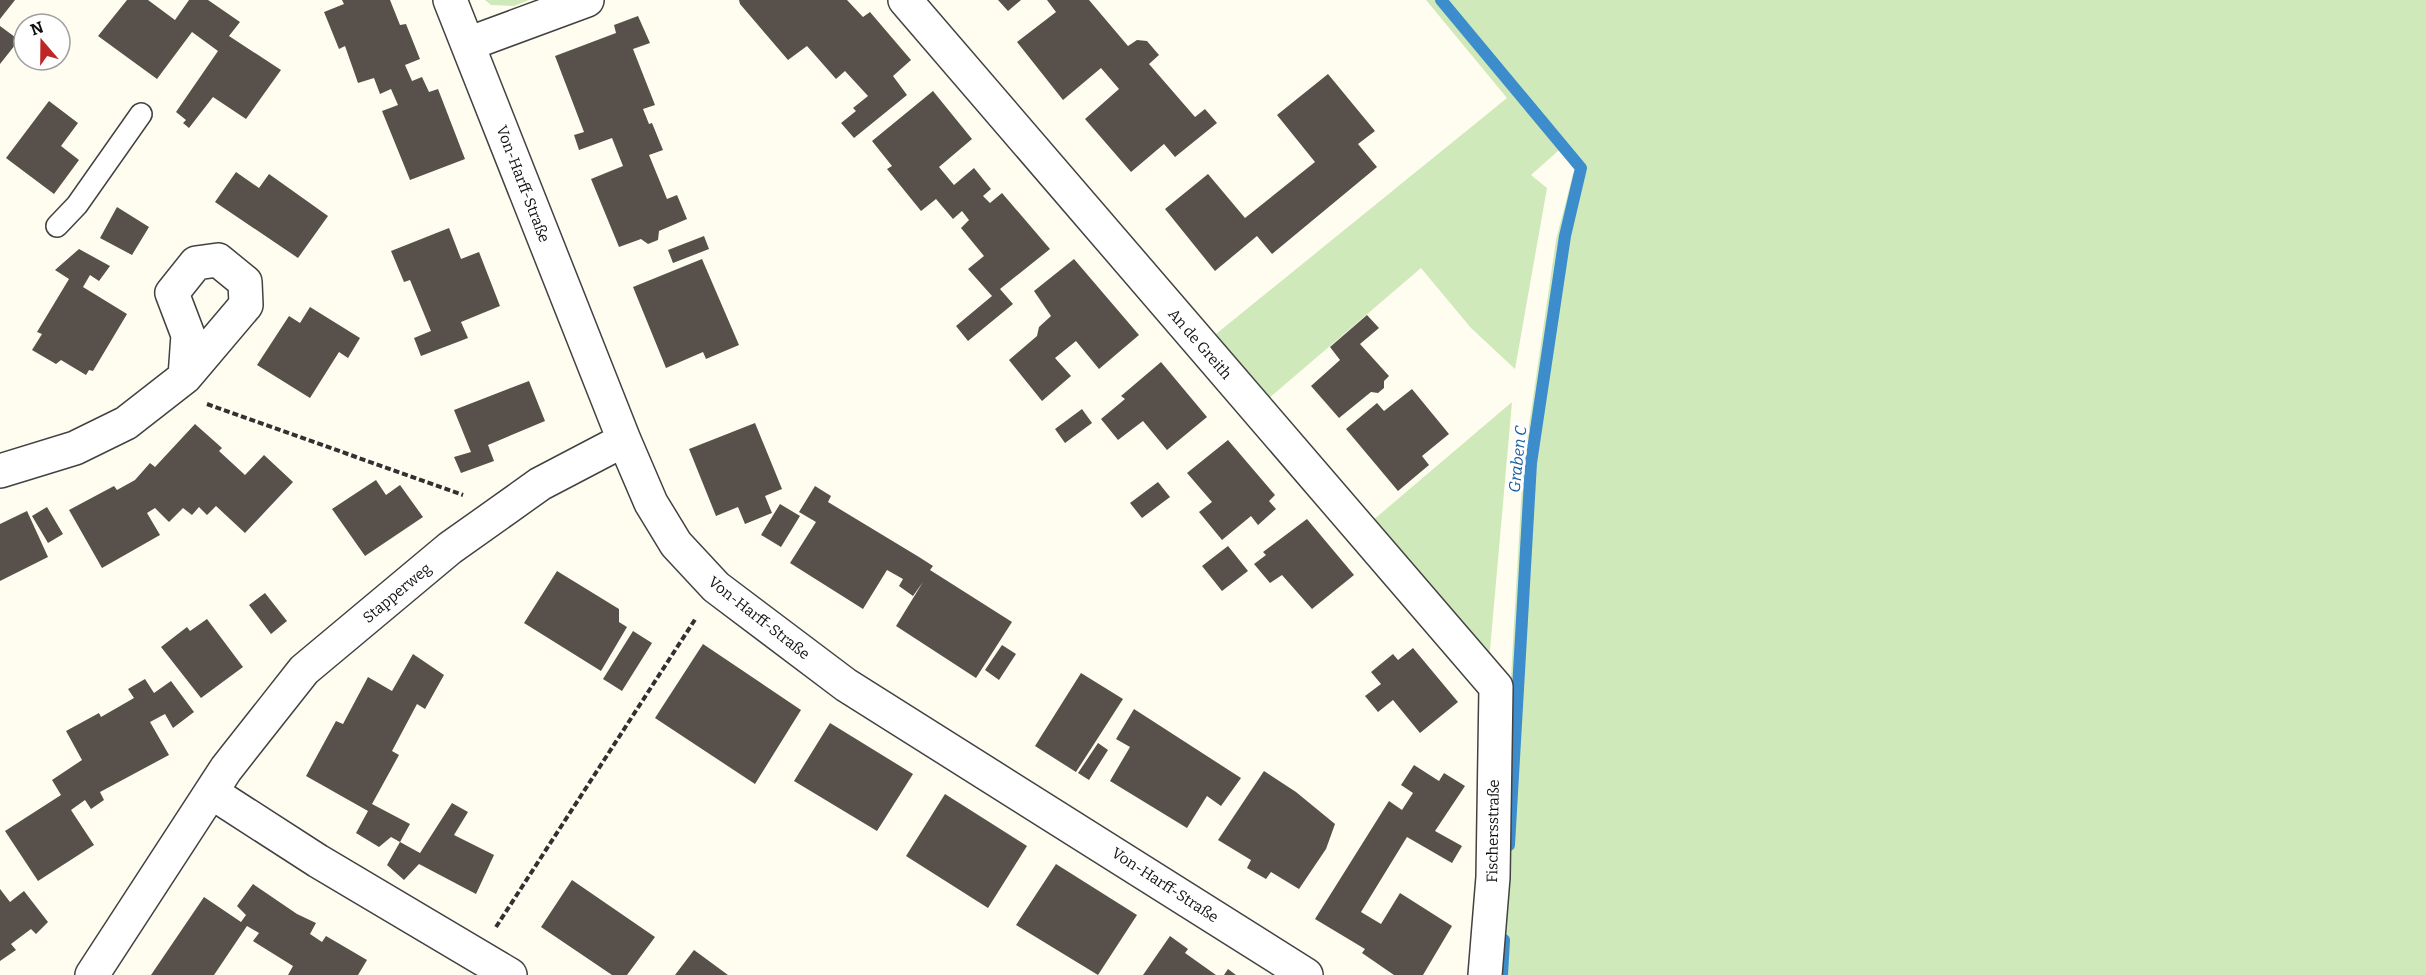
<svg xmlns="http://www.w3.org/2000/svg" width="2426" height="975" font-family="Bitter,serif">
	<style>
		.green { fill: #d0e9ba }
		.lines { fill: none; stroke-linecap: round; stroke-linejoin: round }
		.stream { stroke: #3d8ccc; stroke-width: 12 }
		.building { fill: #57504b }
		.lane-casing { stroke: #424242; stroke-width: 24 }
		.street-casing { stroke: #424242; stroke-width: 36 }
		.path { stroke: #313131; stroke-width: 4; stroke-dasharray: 6 3; stroke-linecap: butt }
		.lane { stroke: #fff; stroke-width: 21 }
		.street { stroke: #fff; stroke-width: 33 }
		.labels { text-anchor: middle; stroke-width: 6; stroke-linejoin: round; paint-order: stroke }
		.street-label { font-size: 15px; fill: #0f0f0f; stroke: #fff }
		.water-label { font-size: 16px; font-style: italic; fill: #185ea0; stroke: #fff }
	</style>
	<rect width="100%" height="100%" fill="#fffdf0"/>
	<path class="green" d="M485,0H529L514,6L491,5Z
		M1426,0H2426V975H1494L1523,467L1556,240L1573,174L1578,170L1564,151H1558L1531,175L1547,188L1515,369L1471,328L1421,268L1269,398L1216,334L1507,98Z
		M1512,402L1489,661L1372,521Z"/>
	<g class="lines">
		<path class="stream" d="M1441,0L1581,168L1565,236L1531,463L1509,845
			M1502,975L1504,940"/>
	</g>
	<path class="building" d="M0,0H15L0,19Z
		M127,0H148L175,20L189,0H208L240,22L229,36L281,70L246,119L213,97L189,128L183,123L186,120L176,112L218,51L192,32L157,79L98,36Z
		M342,0H390L400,25L406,24L420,59L405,65L412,81L422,77L429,92L438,89L465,159L410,180L382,111L398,105L391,89L380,94L374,78L358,83L345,46L339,49L324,12L344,4Z
		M739,0H847L863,17L870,12L911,60L893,76L907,95L854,138L841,123L856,111L853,108L868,96L845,71L836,79L807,46L788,60L740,4Z
		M998,0H1021L1008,11Z
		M1047,0H1089L1128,46L1137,40L1147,41L1159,55L1149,64L1195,117L1205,109L1217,123L1175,157L1164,144L1131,172L1085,119L1119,89L1101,68L1063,100L1017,42L1056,12Z
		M638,16L650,43L633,49L655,105L643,109L649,124L652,123L663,150L649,155L667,199L677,195L687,219L659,231L658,240L648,244L641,239L619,247L591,179L623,166L612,138L579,150L574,135L584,132L555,56L616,33L614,25Z
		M0,26L19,40L0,64Z
		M1328,74L1375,131L1358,144L1377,167L1272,254L1257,236L1215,271L1165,209L1208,174L1245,218L1315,162L1277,115Z
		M933,91L972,139L939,167L954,185L974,168L991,189L983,196L990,203L1002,193L1050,249L1000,289L1013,304L968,341L956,326L992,296L968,269L984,256L961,228L969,220L962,211L953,219L936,199L921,211L887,169L892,166L872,141Z
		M49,101L78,123L61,146L79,160L54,194L6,158Z
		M236,172L259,188L269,174L328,216L298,258L215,202Z
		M117,207L149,227L132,255L100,238Z
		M449,228L461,259L479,252L500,306L461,322L468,338L421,356L414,338L431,331L410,280L404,282L391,251Z
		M704,236L709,249L673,263L668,250Z
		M79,249L110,266L99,281L90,275L83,287L127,314L93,371L89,370L86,375L61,360L56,364L32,350L42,334L37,332L69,279L55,270Z
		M702,259L739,345L706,359L703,352L666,368L633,287Z
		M1074,259L1139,335L1099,369L1076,341L1055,358L1071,376L1042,401L1009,360L1037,336L1039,327L1051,316L1034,291Z
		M310,307L360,338L348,358L339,352L310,398L257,365L289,316L300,323Z
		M1367,315L1379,328L1360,344L1389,376L1384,381V388L1378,393L1371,392L1339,418L1311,386L1340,360L1330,347Z
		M1161,362L1207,417L1167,450L1143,421L1118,440L1101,419L1125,399L1121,396Z
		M529,381L545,421L488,445L494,461L461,473L454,457L471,452L454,410Z
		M1412,389L1449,434L1422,456L1429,465L1398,491L1346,429L1377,403L1384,411Z
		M1082,409L1092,423L1065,443L1055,429Z
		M755,423L782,489L765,496L772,513L745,524L738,507L716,516L689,449Z
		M195,424L222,448L219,451L245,475L264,455L293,482L245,533L216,506L207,515L199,507L192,515L183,508L169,522L155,508L147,513L160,535L102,568L69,510L114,486L117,490L135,480L150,463L155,467Z
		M1228,440L1275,495L1269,501L1276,509L1258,525L1251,516L1222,540L1199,512L1212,502L1187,473Z
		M376,480L386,495L400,485L423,517L365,556L332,509Z
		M1158,482L1170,497L1142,518L1130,503Z
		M815,486L831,496L828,502L919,557L933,566L930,570L1012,622L976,678L896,626L923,582L913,596L899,586L903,579L887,570L863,609L790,563L816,522L799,512Z
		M780,504L800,516L781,547L761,535Z
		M47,507L63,534L48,543L32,516Z
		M27,511L48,557L0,581V524Z
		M1307,519L1354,575L1312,609L1282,575L1270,583L1254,564L1266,555L1263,552Z
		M1228,546L1248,571L1222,591L1202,566Z
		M557,571L619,609V622L627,627L601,671L524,623Z
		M265,593L287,621L271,634L249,605Z
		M207,619L243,667L201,698L161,647L187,627L190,631Z
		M633,631L652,643L622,691L603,679Z
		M703,644L801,710L755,784L655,718Z
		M1002,645L1016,654L999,680L985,670Z
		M1413,648L1458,702L1420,733L1393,700L1378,712L1365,696L1381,684L1371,672L1393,654L1398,660Z
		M413,654L444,675L425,709L417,704L392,751L399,755L372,804L410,824L400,842L391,837L379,847L356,833L368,811L306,776L336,721L343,724L368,677L392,691Z
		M1081,673L1123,699L1076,772L1035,746Z
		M145,679L154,693L171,681L194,712L173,728L165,714L150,722L169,755L100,792L104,800L91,809L85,800L71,810L94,845L38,881L5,831L61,795L52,780L82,760L66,731L99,713L101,717L134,698L128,689Z
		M1134,709L1241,778L1221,806L1207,796L1187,828L1110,781L1130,747L1116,739Z
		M830,723L913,774L877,831L794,781Z
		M1098,743L1108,750L1089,780L1078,773Z
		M1414,765L1439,781L1444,773L1465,786L1435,831L1462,846L1452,863L1407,837L1361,912L1381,924L1400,893L1452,926L1423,975H1394L1362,953L1365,949L1315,919L1389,801L1402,810L1413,793L1401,785Z
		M1264,771L1296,792L1335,824L1326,849L1299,889L1271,872L1266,879L1247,868L1251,860L1218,840Z
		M945,794L1027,846L988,908L906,856Z
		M452,803L468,812L454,835L494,855L476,894L419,864L404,880L387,865L400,842L420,853Z
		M1056,864L1137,915L1098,975L1016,925Z
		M572,880L655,937L627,975H612L541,927Z
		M253,884L297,914L316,923L310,934L322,942L326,936L367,960L358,975H288L293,966L253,941L259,933L247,926L214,975H151L204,897L241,922L246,915L237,906Z
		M0,889L10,902L24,891L48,922L36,934L31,929L11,944L16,950L0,961Z
		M1170,936L1188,949L1185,953L1216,975H1143Z
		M694,950L728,975H675Z
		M1228,969L1236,975H1224Z"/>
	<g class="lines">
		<defs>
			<path id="lane" d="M57,226L77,205L141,114"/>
			<path id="street" d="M450,0L624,440L651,503L676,544L716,587L846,685L1306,975
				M905,0L1496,687L1493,877L1485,975
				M468,44L587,0
				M0,471L75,448L126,423L185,377L246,305L245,282L218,260L196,263L172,293L188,335L185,377
				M211,792L318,861L510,975
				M92,975L226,769L304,670L450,548L505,509L540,484L624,440"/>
		</defs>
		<use href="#lane" class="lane-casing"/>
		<use href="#street" class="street-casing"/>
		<path class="path" d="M207,404L463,495
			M496,927L696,618"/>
		<use href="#lane" class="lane"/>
		<use href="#street" class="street"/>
	</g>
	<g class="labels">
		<g class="street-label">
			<text transform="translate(523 184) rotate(69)" y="5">Von-Harff-Straße</text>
			<text transform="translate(1200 344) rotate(49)" y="5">An de Greith</text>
			<text transform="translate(397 593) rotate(-40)" y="5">Stapperweg</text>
			<text transform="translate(759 618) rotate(38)" y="5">Von-Harff-Straße</text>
			<text transform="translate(1493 831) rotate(-89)" y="5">Fischersstraße</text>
			<text transform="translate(1165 885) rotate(33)" y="5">Von-Harff-Straße</text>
		</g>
		<g class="water-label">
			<text transform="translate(1517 459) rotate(-84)" y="6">Graben C</text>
		</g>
	</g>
	<g transform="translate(42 42) rotate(340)"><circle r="28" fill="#ffffff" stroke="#9f9f9f" stroke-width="1.5"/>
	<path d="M0-4.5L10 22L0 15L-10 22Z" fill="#be2727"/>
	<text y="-9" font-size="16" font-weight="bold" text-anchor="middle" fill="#0f0f0f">N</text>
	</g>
</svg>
